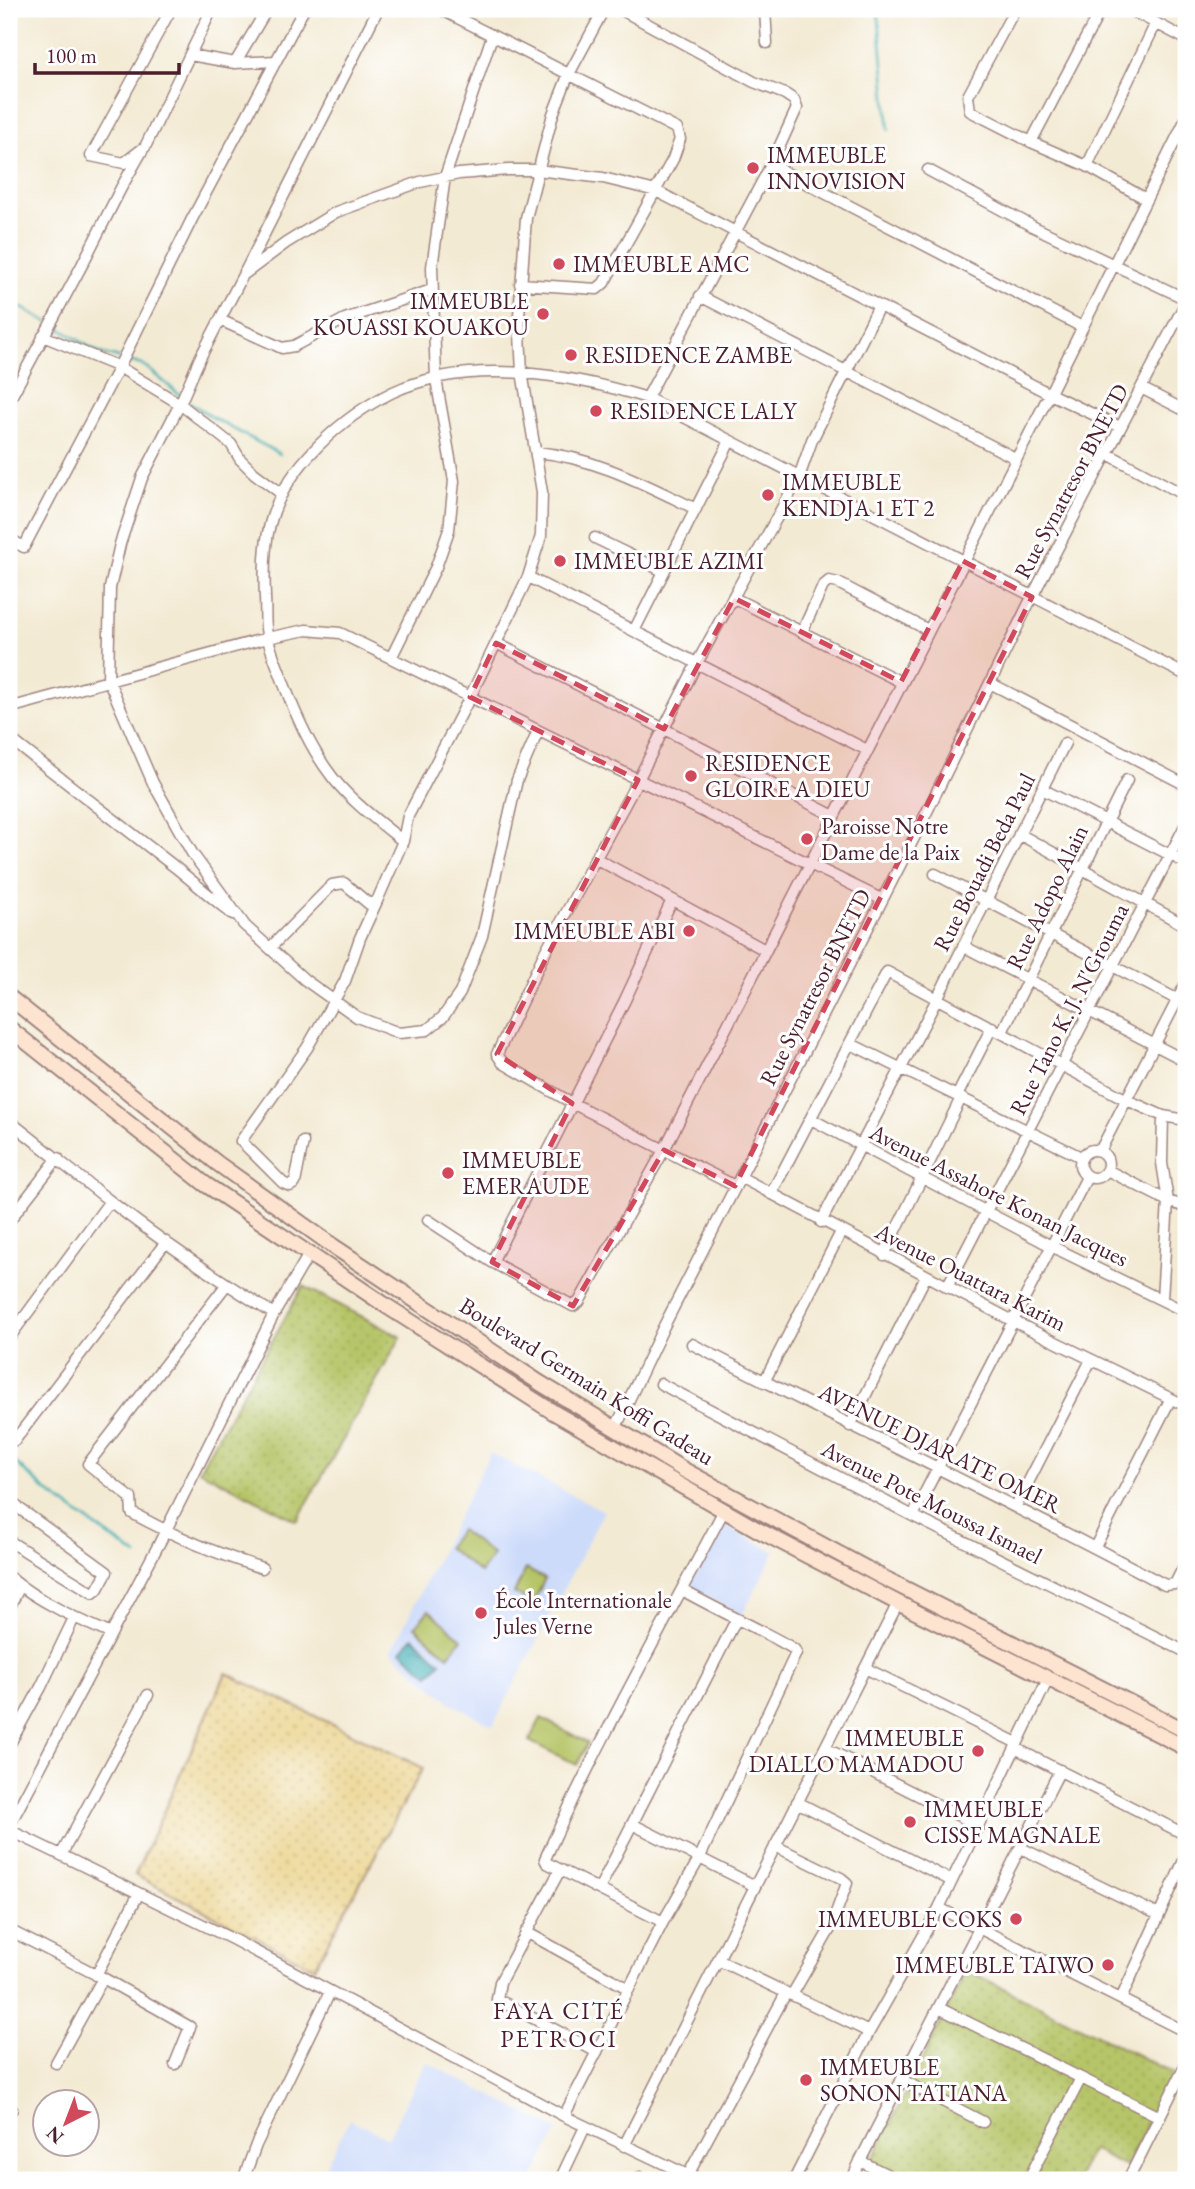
<svg xmlns="http://www.w3.org/2000/svg" width="1195" height="2189" font-family="'EB Garamond',serif">
	<style>
		.built { fill: #cddbfa }
		.grass { fill: url(#grass-dots); stroke: #80724a; stroke-width: 2 }
		.sand { fill: url(#sand-dots); stroke: #9c7c64; stroke-width: 2 }
		.garden { fill: #b6c568; stroke: #80724a; stroke-width: 2 }
		.water { fill: url(#water-ripples); stroke: #426670; stroke-width: 2 }
		.lines { fill: none; stroke-linecap: round; stroke-linejoin: round }
		.stream { stroke: #3badb4; stroke-width: 2.5 }
		.minor-casing { stroke: #9e847f; stroke-width: 13 }
		.secondary-casing { stroke: #9e847f; stroke-width: 18 }
		.minor { stroke: #fff; stroke-width: 10 }
		.secondary { stroke: #fde4d0; stroke-width: 14 }
		.marked { fill: #d1495b; fill-opacity: 0.2; stroke: #d1495b; stroke-width: 5; stroke-dasharray: 14 9; stroke-linejoin: round }
		.poi-dot { fill: #d1495b; stroke: #fff; stroke-width: 2.5 }
		.labels { text-anchor: middle; stroke-width: 6; stroke-linejoin: round; paint-order: stroke }
		.poi-label { font-size: 23px; fill: #4a1f2b; stroke: #fff; text-anchor: start }
		.street-label { font-size: 23px; fill: #4a1f2b; stroke: #fff }
		.neighbourhood-label { font-size: 24px; letter-spacing: 2px; fill: #4a1f2b; stroke: #fff }
	</style>
	<defs>
		<pattern id="grass-dots" width="8" height="8" patternUnits="userSpaceOnUse" patternTransform="scale(1.75)"><rect width="8" height="8" fill="#b6c568"/><path d="M2 2h.1M6 6h.1" fill="none" stroke="#9ea95a" stroke-width="1.8" stroke-linecap="round"/></pattern>
		<pattern id="sand-dots" width="8" height="8" patternUnits="userSpaceOnUse" patternTransform="scale(1.75)"><rect width="8" height="8" fill="#eeda9e"/><path d="M2 2h.1M6 6h.1" fill="none" stroke="#cebb88" stroke-width="1.8" stroke-linecap="round"/></pattern>
		<pattern id="water-ripples" width="26" height="14" patternUnits="userSpaceOnUse" patternTransform="scale(1.75)"><rect width="26" height="14" fill="#3badb4"/><path d="M2 4q2-2 4 0t4 0M15 11q2-2 4 0t4 0" fill="none" stroke="#348c93"/></pattern>
	</defs>
	<rect width="100%" height="100%" fill="#fff"/>
	<filter id="ink" filterUnits="userSpaceOnUse"><feTurbulence type="fractalNoise" baseFrequency=".0143" numOctaves="2"/><feDisplacementMap in="SourceGraphic" scale="14" xChannelSelector="R" yChannelSelector="G"/><feConvolveMatrix kernelMatrix="1 2 1 2 8 2 1 2 1" color-interpolation-filters="sRGB"/></filter>
	<filter id="wash" filterUnits="userSpaceOnUse"><feTurbulence type="fractalNoise" baseFrequency=".00686" numOctaves="4" result="noise"/><feDisplacementMap in="SourceGraphic" scale="28" xChannelSelector="R" yChannelSelector="G"/><feGaussianBlur stdDeviation="1.57" result="paint"/><feColorMatrix in="noise" values="0 0 0 0 0 0 0 0 0 0 0 0 0 0 0 0 0 1.4 0 .05"/><feComposite in="paint" operator="in"/></filter>
	<g filter="url(#wash)">
		<rect width="100%" height="100%" fill="#f3ead3"/>
		<path class="built" d="M490,1453L604,1511L493,1726L451,1703L391,1651Z
			M723,1524L775,1552L742,1615L689,1587Z
			M426,2062L558,2130L532,2180H318L350,2119L388,2138Z"/>
		<path class="grass" d="M303,1286L401,1337L297,1521L199,1470Z
			M967,1970L1173,2073L1126,2167L1092,2150L1076,2180H862Z"/>
		<path class="sand" d="M226,1673L423,1768L314,1968L135,1875Z"/>
		<path class="garden" d="M460,1530L493,1555L480,1573L447,1547Z
			M526,1569L545,1579L533,1603L514,1593Z
			M429,1610L462,1639L448,1656L415,1627Z
			M541,1718L588,1743L577,1765L529,1741Z"/>
		<path class="water" d="M413,1637L441,1662L429,1675L401,1651Z"/>
		<g class="lines">
			<path class="stream" d="M878,9L889,130
				M9,22L13,9
				M9,301L48,322
				M54,325L100,353L119,358
				M126,360L145,366L181,396
				M186,400L215,419L280,454
				M9,1457L48,1492L137,1556"/>
		</g>
	</g>
	<g filter="url(#ink)">
		<g class="lines">
			<defs>
				<path id="minor" d="M124,9H125
					M171,9L91,156L124,163L145,147L212,9
					M440,9L677,129L680,139L673,159L604,283L597,289L520,284
					M620,9L754,82L785,94L794,100L797,108L771,165L647,398
					M765,9L767,43
					M1015,9L968,96L970,111L1031,142L1087,166L1146,199
					M1129,9L1186,39
					M190,55L235,63L267,9
					M235,63L276,61L304,9
					M1031,142L1101,9
					M771,165L1082,327
					M1087,166L1156,23
					M928,170L1034,227L1186,299
					M245,272L378,9
					M700,296L1015,458
					M220,320L282,348L294,346L345,319L432,290
					M43,336L119,367L180,404L231,444L240,459L254,473L282,494
					M1141,388L1186,411
					M9,401L82,265L121,188L142,151
					M536,452C594,457 644,484 696,509
					M1106,453L1186,496
					M595,538L663,571
					M9,539L24,547L119,367L192,219L276,61
					M528,577L867,750
					M734,598L901,682
					M634,631L730,441
					M802,632L823,586L829,581L838,583L928,630
					M496,643L834,816
					M391,658L436,567L449,530L454,481L436,379L432,267L445,177L492,36
					M990,683L1186,785
					M9,708L267,638L306,630L340,633L881,899
					M9,738L175,867L232,914
					M1042,789L1186,863
					M1019,834L1186,926
					M403,841C379,822 352,802 333,778C311,750 296,716 284,684C279,669 272,655 268,639C264,627 266,611 265,597C264,574 264,546 270,524C284,468 343,416 393,392C469,357 570,374 647,398L1186,675
					M595,858L765,950
					M935,874L1186,1004
					M243,924L305,980L357,1017L399,1033L427,1030L443,1017L460,993L482,936L517,780L538,731
					M246,927L192,853L153,783L108,679L110,588L120,544L142,478L180,404L200,358L243,275L286,243L336,212L420,182L459,174L508,170H537L603,178L656,191L1048,393L1120,427
					M963,946L1186,1061
					M270,948L332,885L344,883L369,904L377,901L403,841L408,816L470,697L528,577L541,536L542,492L522,372L519,316L526,218L553,114L568,76L604,9
					M1002,1032L1127,780
					M851,1044L1081,1157
					M957,1096L992,1027
					M811,1119L1051,1246L1186,1312
					M9,1121C43,1147 76,1175 110,1201C162,1242 218,1279 274,1314
					M303,1142L295,1183L290,1186L283,1183L241,1141L307,1048L345,981L360,938L377,901
					M1080 1164a14 14 0 1 1 28 0a14 14 0 1 1-28 0Z
					M1100,1151L1186,983
					M1107,1170L1168,1201L1186,1207
					M740,1177L1013,1321L1186,1406
					M735,1186L572,1103L503,1063L497,1054L545,952L638,780L697,663L799,477L812,440L879,306
					M771,1194L887,972L1127,1100L1163,1116L1186,1120
					M428,1220L492,1262L573,1306L579,1302L664,1150L1042,409L1186,119
					M9,1221L58,1158
					M821,1222L938,997L1065,743
					M884,1255L961,1098
					M492,1262L624,1002L672,900
					M227,1284L88,1464L131,1498L132,1513C174,1536 217,1554 262,1568
					M947,1287L1186,824
					M1162,1299L1168,1201L1162,1163L1163,1116
					M9,1338L110,1201
					M692,1344C849,1426 1009,1501 1165,1585L1175,1584L1186,1562
					M764,1382L841,1232
					M661,1384L913,1516L1186,1652
					M850,1426L926,1276
					M615,1429L664,1326L915,836L1032,597L1186,302
					M15,1440L166,1242
					M9,1501L107,1572L97,1590L93,1593L9,1541
					M1016,1506L1091,1360
					M913,1516L1087,1177
					M1095,1547L1170,1400
					M9,1577C38,1601 75,1618 109,1633
					M9,1608L20,1586
					M865,1668L1017,1743
					M9,1745L41,1687L74,1618
					M825,1748L979,1826
					M1015,1748L1186,1835
					M797,1802L952,1881
					M632,1824L755,1886
					M9,1826L160,1542L274,1314L309,1254
					M9,1830L61,1855L148,1695
					M775,1846L841,1878L847,1883L830,1929L792,1995L869,2032
					M1021,1848L1159,1915
					M61,1855L234,1940L564,2116L698,2180
					M560,1870L500,1982L497,1999L597,2052
					M599,1889L736,1620
					M939,1908L1186,2032
					M663,1922L547,1863L545,1859C599,1739 663,1626 724,1510
					M9,1930L103,1978L190,2027L175,2064
					M526,1932L629,1989
					M718,1960L791,1995
					M96,1975L138,1895
					M1121,1999L1186,1856
					M939,2008L1160,2117
					M56,2063L103,1978
					M902,2080L983,2122
					M9,2113L12,2109
					M564,2116L663,1922L699,1859L796,1653L794,1649C758,1628 719,1611 682,1590
					M624,2146L898,1603
					M688,2175L786,1993
					M243,2180L256,2145L330,1992
					M560,2180L585,2127
					M638,2180L640,2177
					M794,2180L869,2032L939,1908L1048,1679
					M852,2180L860,2161
					M898,2180L860,2161L1060,1770
					M1028,2180L1081,2078
					M1128,2180L1186,2064"/>
				<path id="secondary" d="M9,997L217,1163L333,1246L540,1383L684,1470L767,1515L882,1577L1186,1731
					M9,1028L205,1184L388,1307L553,1412L758,1530L898,1603L1186,1748"/>
			</defs>
			<use href="#minor" class="minor-casing"/>
			<use href="#secondary" class="secondary-casing"/>
			<use href="#minor" class="minor"/>
			<use href="#secondary" class="secondary"/>
		</g>
	</g>
	<path class="marked" d="M963,561L1032,597L735,1186L664,1150L573,1306L492,1262L572,1103L497,1054L638,780L470,697L496,643L664,729L734,598L901,682Z"/>
	<g class="poi-dot">
		<circle cx="753" cy="168" r="7"/>
		<circle cx="559" cy="264" r="7"/>
		<circle cx="543" cy="314" r="7"/>
		<circle cx="571" cy="355" r="7"/>
		<circle cx="596" cy="411" r="7"/>
		<circle cx="768" cy="495" r="7"/>
		<circle cx="560" cy="561" r="7"/>
		<circle cx="691" cy="776" r="7"/>
		<circle cx="807" cy="839" r="7"/>
		<circle cx="689" cy="931" r="7"/>
		<circle cx="448" cy="1173" r="7"/>
		<circle cx="481" cy="1613" r="7"/>
		<circle cx="978" cy="1751" r="7"/>
		<circle cx="910" cy="1822" r="7"/>
		<circle cx="1016" cy="1919" r="7"/>
		<circle cx="1108" cy="1965" r="7"/>
		<circle cx="806" cy="2080" r="7"/>
	</g>
	<g class="labels">
		<g class="poi-label">
			<text x="767" y="163">IMMEUBLE<tspan x="767" dy="26">INNOVISION</tspan></text>
			<text x="573" y="272">IMMEUBLE AMC</text>
			<text x="529" y="309" text-anchor="end">IMMEUBLE<tspan x="529" dy="26">KOUASSI KOUAKOU</tspan></text>
			<text x="585" y="363">RESIDENCE ZAMBE</text>
			<text x="610" y="419">RESIDENCE LALY</text>
			<text x="782" y="490">IMMEUBLE<tspan x="782" dy="26">KENDJA 1 ET 2</tspan></text>
			<text x="574" y="569">IMMEUBLE AZIMI</text>
			<text x="705" y="771">RESIDENCE<tspan x="705" dy="26">GLOIRE A DIEU</tspan></text>
			<text x="821" y="834">Paroisse Notre<tspan x="821" dy="26">Dame de la Paix</tspan></text>
			<text x="675" y="939" text-anchor="end">IMMEUBLE ABI</text>
			<text x="462" y="1168">IMMEUBLE<tspan x="462" dy="26">EMERAUDE</tspan></text>
			<text x="495" y="1608">École Internationale<tspan x="495" dy="26">Jules Verne</tspan></text>
			<text x="964" y="1746" text-anchor="end">IMMEUBLE<tspan x="964" dy="26">DIALLO MAMADOU</tspan></text>
			<text x="924" y="1817">IMMEUBLE<tspan x="924" dy="26">CISSE MAGNALE</tspan></text>
			<text x="1002" y="1927" text-anchor="end">IMMEUBLE COKS</text>
			<text x="1094" y="1973" text-anchor="end">IMMEUBLE TAIWO</text>
			<text x="820" y="2075">IMMEUBLE<tspan x="820" dy="26">SONON TATIANA</tspan></text>
		</g>
		<g class="street-label">
			<text transform="translate(1071 481) rotate(-62)" y="8">Rue Synatresor BNETD</text>
			<text transform="translate(984 862) rotate(-63)" y="8">Rue Bouadi Beda Paul</text>
			<text transform="translate(1047 897) rotate(-64)" y="8">Rue Adopo Alain</text>
			<text transform="translate(815 987) rotate(-63)" y="8">Rue Synatresor BNETD</text>
			<text transform="translate(1069 1009) rotate(-63)" y="8">Rue Tano K. J. N'Grouma</text>
			<text transform="translate(999 1195) rotate(27)" y="8">Avenue Assahore Konan Jacques</text>
			<text transform="translate(971 1277) rotate(27)" y="8">Avenue Ouattara Karim</text>
			<text transform="translate(587 1381) rotate(32)" y="8">Boulevard Germain Koffi Gadeau</text>
			<text transform="translate(940 1448) rotate(26)" y="8">AVENUE DJARATE OMER</text>
			<text transform="translate(932 1502) rotate(27)" y="8">Avenue Pote Moussa Ismael</text>
		</g>
		<g class="neighbourhood-label">
			<text x="559" y="2019">FAYA CITÉ<tspan x="559" dy="28">PETROCI</tspan></text>
		</g>
	</g>
	<rect width="1195" height="2189" fill="none" stroke="#fff" stroke-width="35"/>
	<g transform="translate(66 2123) rotate(222)"><circle r="33" fill="#ffffff" stroke="#b7a5aa" stroke-width="2"/>
	<path d="M0-5L12 26L0 18L-12 26Z" fill="#d1495b"/>
	<text y="-10" font-size="19" font-weight="bold" text-anchor="middle" fill="#4a1f2b">N</text>
	</g>
	<path d="M35 63v10h144v-10" fill="none" stroke="#4a1f2b" stroke-width="3.5"/>
	<text x="46" y="63" font-size="21" fill="#4a1f2b" stroke="#ffffff" stroke-width="5" paint-order="stroke">100 m</text>
</svg>
